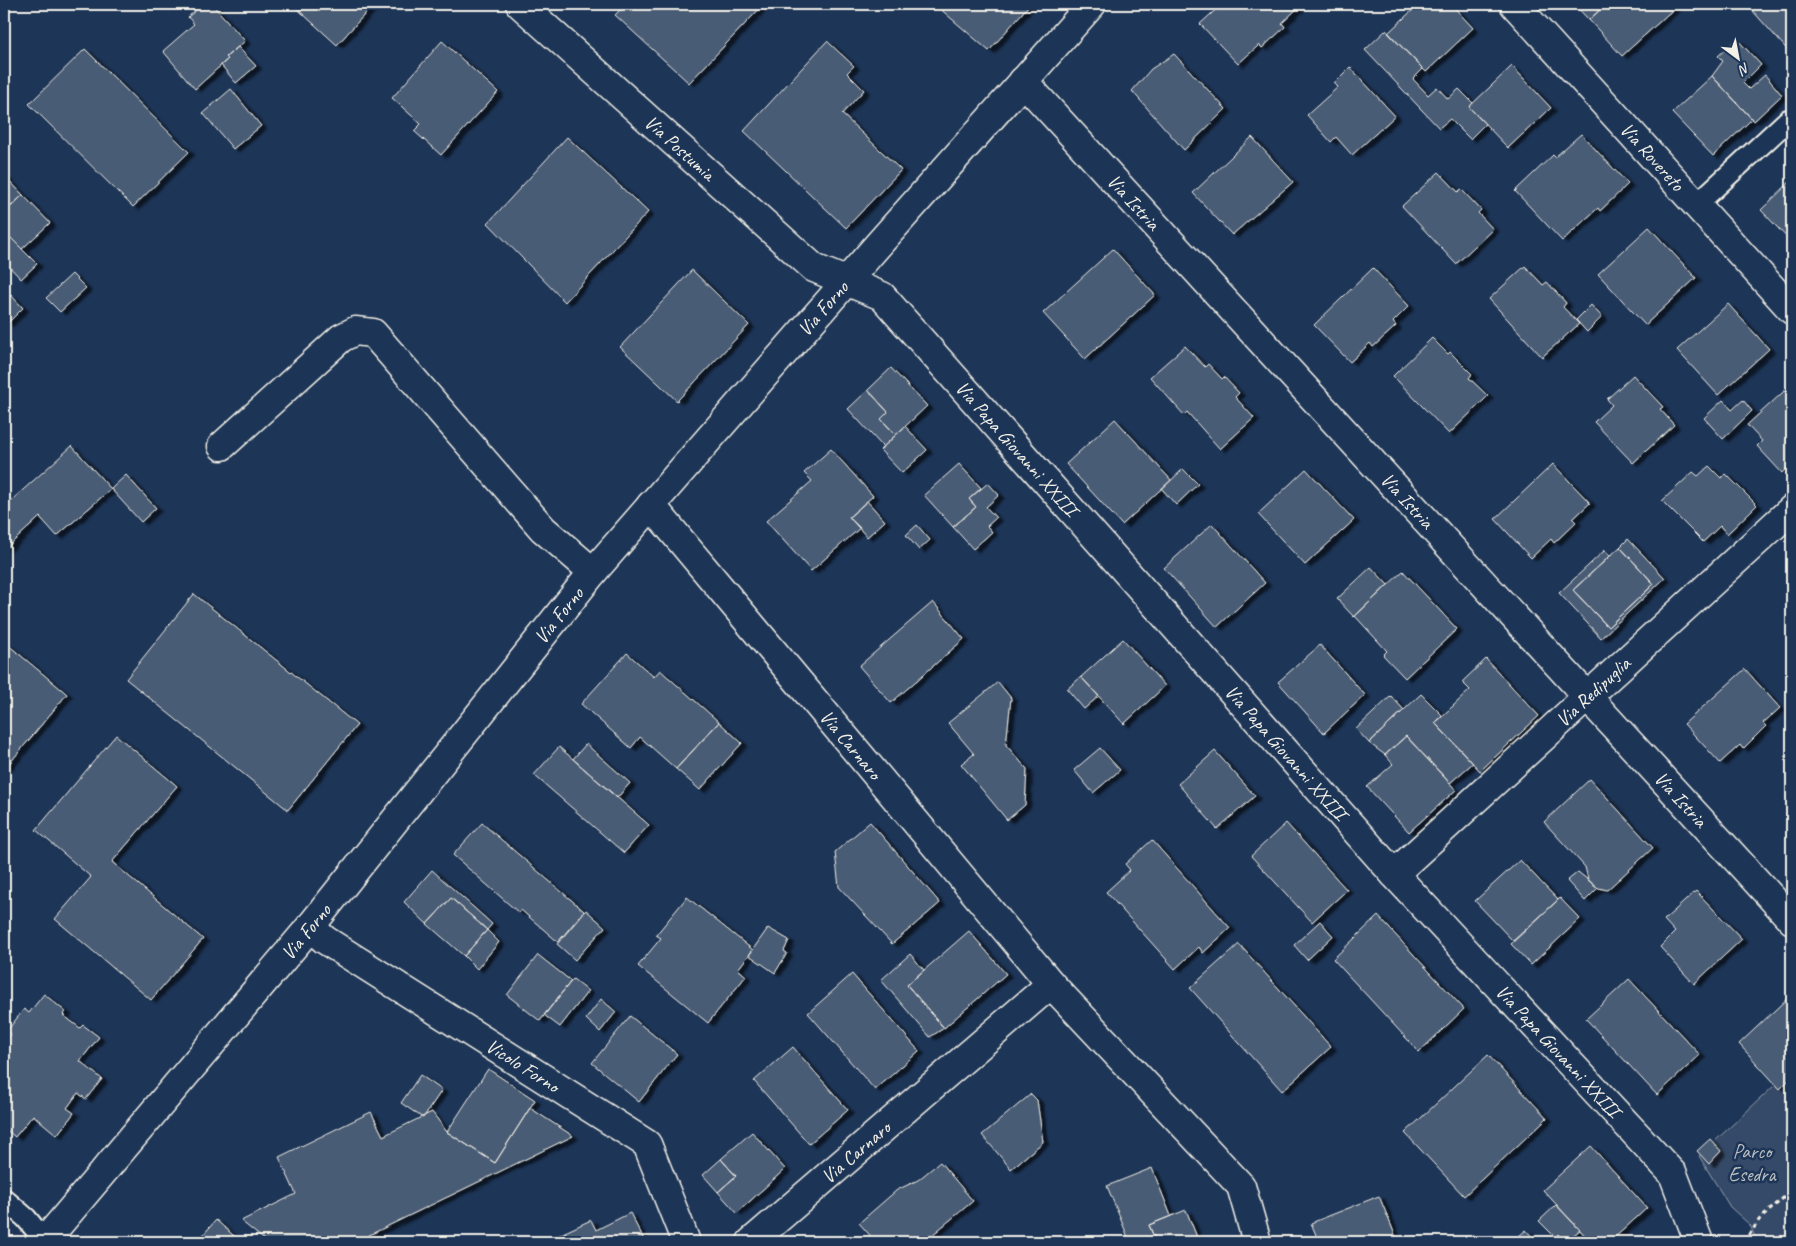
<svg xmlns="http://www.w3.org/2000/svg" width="1796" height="1246" font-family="Caveat,sans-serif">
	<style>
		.green { fill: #354a67; stroke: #949ea8 }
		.building { fill: #485b74; stroke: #f4f1e8; filter: url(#shadow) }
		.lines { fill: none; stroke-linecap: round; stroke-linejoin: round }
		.service-casing { stroke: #f4f1e8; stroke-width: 24 }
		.minor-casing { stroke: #f4f1e8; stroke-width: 31 }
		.path { stroke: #f4f1e8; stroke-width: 3; stroke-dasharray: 4 4; stroke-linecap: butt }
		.service { stroke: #1d3557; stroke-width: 20 }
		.minor { stroke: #1d3557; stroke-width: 28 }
		.labels { text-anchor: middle; stroke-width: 5; stroke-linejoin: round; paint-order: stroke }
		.street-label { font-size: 20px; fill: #f4f1e8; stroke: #1d3557 }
		.park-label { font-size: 20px; fill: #bbbfc1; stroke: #1d3557 }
	</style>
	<defs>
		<filter id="shadow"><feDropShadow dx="5.5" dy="3" stdDeviation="1" flood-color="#0009"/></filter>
	</defs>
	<rect width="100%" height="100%" fill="#1d3557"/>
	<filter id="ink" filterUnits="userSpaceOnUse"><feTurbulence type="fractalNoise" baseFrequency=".02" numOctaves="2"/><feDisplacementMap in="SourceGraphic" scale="10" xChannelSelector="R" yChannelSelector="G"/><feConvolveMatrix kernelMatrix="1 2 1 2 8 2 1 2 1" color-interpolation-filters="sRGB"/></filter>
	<g filter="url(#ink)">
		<path class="green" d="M1792,1069V1242H1757L1750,1225L1730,1207L1699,1156Z"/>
		<path class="building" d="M203,4H212L245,41L226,57L228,59L195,89L163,51L194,24L188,17Z
			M292,4H374L337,45Z
			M626,4H764L689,83L615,15Z
			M941,4H1030L989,51L938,7Z
			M1222,4H1295L1298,8L1282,23L1285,27L1262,48L1259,45L1238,64L1200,24Z
			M1419,4H1451L1473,28L1426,72L1388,33Z
			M1574,4H1606L1589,20Z
			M1606,4H1679L1622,56L1589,20Z
			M1757,4H1792V55L1751,9Z
			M1386,30L1423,69L1413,79L1428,95L1437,87L1448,99L1459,89L1473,103L1469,107L1485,124L1470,139L1450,119L1439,128L1365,50Z
			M1737,39L1761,65L1743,83L1749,89L1765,75L1782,95L1754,121L1712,76L1723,61L1718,56Z
			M442,41L498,92L441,155L414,131L421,124L392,98Z
			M827,41L854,66L847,73L864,90L842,114L901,170L846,228L744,131Z
			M238,47L256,66L236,83L221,65L228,59L226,57Z
			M85,49L189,152L133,207L29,104Z
			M1174,54L1226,109L1184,150L1132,91L1151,69Z
			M1512,66L1551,108L1508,148L1469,107Z
			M1350,67L1395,116L1352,155L1336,137L1331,142L1307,115L1338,87L1334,83Z
			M1712,76L1752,119L1713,156L1672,113Z
			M231,89L261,126L233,149L203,113Z
			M1581,134L1628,184L1600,211L1598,208L1562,241L1515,191L1553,155L1555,157Z
			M567,137L648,212L565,302L488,223Z
			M1252,137L1293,182L1232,235L1193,193Z
			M1439,172L1458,192L1461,189L1481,210L1478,213L1493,229L1456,264L1402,206Z
			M4,175L23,195L4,213Z
			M1792,180V243L1761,210Z
			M23,195L50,223L22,249L4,231V213Z
			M1649,227L1696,278L1645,325L1598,274Z
			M4,231L37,264L21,279L4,261Z
			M1113,249L1155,295L1085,359L1043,313Z
			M1525,266L1543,285L1547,282L1566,303L1563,307L1579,324L1542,357L1489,299Z
			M1373,268L1409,306L1393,322L1396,326L1373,347L1370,343L1350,362L1314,325Z
			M692,270L749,325L677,401L620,347Z
			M72,274L86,288L60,312L46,298Z
			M11,295L23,308L7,324L4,321V302Z
			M1728,304L1769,349L1718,395L1677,350Z
			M1591,305L1602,317L1587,332L1576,320Z
			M1432,338L1448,354L1450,352L1472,374L1469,378L1488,396L1449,434L1393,376Z
			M1185,346L1205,367L1208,364L1222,379L1224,377L1239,393L1235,397L1254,418L1220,449L1187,412L1184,415L1150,377Z
			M891,368L927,406L896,435L881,419L888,412L868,390Z
			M1633,375L1663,407L1660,409L1674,425L1633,463L1594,422L1612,405L1607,399Z
			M1792,384V463L1782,473L1757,446L1762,441L1747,425Z
			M868,390L888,412L881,419L896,435L883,447L848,409Z
			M1723,400L1732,410L1743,400L1752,411L1723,439L1704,418Z
			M1115,419L1171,480L1122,525L1066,464Z
			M905,426L927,450L902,473L880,450Z
			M72,446L111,489L57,536L40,517L4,550V507Z
			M831,449L873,496L849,517L860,528L811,571L766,521L812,481L804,473Z
			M959,464L981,488L969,499L976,507L953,527L924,495Z
			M1553,464L1590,503L1573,519L1576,522L1554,543L1551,539L1531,558L1495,519Z
			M1709,466L1721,478L1726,474L1757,505L1727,534L1720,526L1703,542L1662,501L1693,472L1698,476Z
			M1183,469L1198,484L1176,505L1162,489Z
			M1306,469L1354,520L1305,565L1258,514Z
			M126,475L156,508L141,522L111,489Z
			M988,483L999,495L986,507L996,518L987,526L992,532L973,549L953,527L976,507L969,499Z
			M867,501L885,521L867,537L849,517Z
			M1212,524L1265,583L1217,627L1164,568Z
			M917,525L930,540L919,550L906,535Z
			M1628,539L1665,578L1601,638L1559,593L1605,550L1610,556L1573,590L1608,627L1654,584L1620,547Z
			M1620,547L1654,584L1608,627L1573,590Z
			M1371,567L1388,585L1354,617L1337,599Z
			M1403,571L1457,629L1405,678L1383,655L1387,651L1355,616Z
			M194,594L357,725L288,810L126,679Z
			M933,602L964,639L891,703L859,666Z
			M1123,639L1165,686L1124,724L1081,677Z
			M7,644L67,694L4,770V647Z
			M1320,645L1365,695L1324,733L1278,682Z
			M627,653L654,677L660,670L719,722L676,769L640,737L631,748L581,704Z
			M1486,659L1539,716L1480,771L1435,723L1470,690L1462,682Z
			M1745,669L1780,708L1763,723L1766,726L1743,749L1740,745L1720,763L1684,724Z
			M1081,677L1099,696L1084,709L1067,689Z
			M998,682L1011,698L1006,745L1027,769L1025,805L1007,820L961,764L974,754L948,723Z
			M1421,694L1443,716L1435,723L1473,763L1450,783L1406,736L1385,755L1369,743Z
			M1391,696L1404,710L1369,743L1356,729Z
			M719,722L742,743L700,790L676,769Z
			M116,735L177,786L112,862L203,939L151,1000L55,919L91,877L36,830Z
			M1406,736L1456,790L1409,832L1367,787L1393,764L1385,755Z
			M586,744L630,783L617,798L573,759Z
			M559,747L649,825L624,853L534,775Z
			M1100,748L1120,770L1093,793L1074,770Z
			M1215,751L1255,796L1217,829L1178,784Z
			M1590,779L1653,848L1607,890L1595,887L1588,879L1585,867L1544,822Z
			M870,822L940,903L892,944L839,887L835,852Z
			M482,823L584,911L558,942L521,910L519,913L453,855Z
			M1286,823L1347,890L1312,922L1251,856Z
			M1152,840L1230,928L1203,953L1199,947L1175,969L1106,892L1130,870L1125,864Z
			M1520,860L1558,900L1513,941L1475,901Z
			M432,870L492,924L487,930L451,898L427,924L404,902Z
			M1578,872L1598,888L1585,901L1567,881Z
			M1696,891L1742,939L1694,984L1660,947L1675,932L1664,920Z
			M687,897L753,950L738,969L746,976L708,1023L638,966L661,938L656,935Z
			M451,898L487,930L464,956L427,924Z
			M1560,898L1580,919L1531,965L1511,944Z
			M586,910L605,927L575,960L557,944Z
			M1378,916L1464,1009L1419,1052L1333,959Z
			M1320,921L1333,936L1307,960L1294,945Z
			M768,928L789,940L784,951L787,953L775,973L749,955Z
			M487,930L499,942L477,969L464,956Z
			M969,931L1006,974L944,1028L907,985Z
			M1239,944L1331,1047L1282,1091L1190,988Z
			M910,954L924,970L907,985L944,1028L930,1037L881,980Z
			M538,955L571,981L540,1021L507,995Z
			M852,974L919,1051L875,1090L808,1013Z
			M573,979L588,991L560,1027L544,1015Z
			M1629,979L1700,1055L1657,1095L1586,1019Z
			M44,994L66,1012L63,1015L80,1028L83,1025L99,1037L80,1061L102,1079L86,1099L78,1093L67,1108L74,1113L57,1135L33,1115L15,1137L4,1128V1044L11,1034L7,1031L24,1009L29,1013Z
			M1792,994V1077L1780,1089L1739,1044Z
			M601,999L616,1012L600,1032L586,1019Z
			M630,1016L677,1054L639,1102L592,1063Z
			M793,1047L848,1110L809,1144L754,1081Z
			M1488,1055L1547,1118L1464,1196L1405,1133Z
			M488,1069L535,1100L495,1163L447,1132Z
			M420,1075L442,1090L423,1118L401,1103Z
			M1031,1094L1037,1100L1043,1142L1011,1169L982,1135Z
			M530,1108L573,1136L355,1242H267L241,1221L296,1194L279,1157L371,1112L383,1136L432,1112L447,1132L495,1163Z
			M752,1132L785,1169L737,1213L718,1192L736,1176L721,1159Z
			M1710,1139L1721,1151L1709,1164L1697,1151Z
			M1591,1146L1647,1208L1610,1242H1591L1543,1190Z
			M721,1159L736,1176L718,1192L703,1175Z
			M940,1162L973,1201L931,1236L936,1242H876L859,1223L897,1190L918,1180Z
			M1152,1168L1171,1216L1149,1225L1156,1242H1130L1107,1186Z
			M1379,1196L1398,1242H1319L1311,1223Z
			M1556,1205L1580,1230L1565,1242L1558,1234L1555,1237L1539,1221Z
			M1186,1210L1199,1242H1156L1149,1225Z
			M630,1213L645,1242H571L565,1232L591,1220L596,1230Z
			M216,1220L241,1242H209L203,1235Z
			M1526,1230L1537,1242H1512Z
			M565,1232L571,1242H546Z
			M1558,1234L1565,1242H1549L1555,1237Z"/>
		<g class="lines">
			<defs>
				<path id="service" d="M1696,205L1788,120
					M4,1199L26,1218L45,1241"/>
				<g id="minor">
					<path id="s1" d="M520,4L814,268L882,296L1394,874L1673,1174L1699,1242"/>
					<path id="s2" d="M1514,4L1792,310"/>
					<path id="s3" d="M1023,81L1792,920"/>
					<path d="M222,446L341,338L355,331L373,333L543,529L593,572"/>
					<path id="s4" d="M651,505L1051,984L1241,1186L1257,1242"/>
					<path id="s5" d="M1394,874L1792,509"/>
					<path id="s6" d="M310,927L325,940L647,1144L686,1242"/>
					<path id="s7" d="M44,1242L310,927L593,572L877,246L1092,4"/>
					<path id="s8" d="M751,1242L1051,984"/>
				</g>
			</defs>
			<use href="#service" class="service-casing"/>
			<use href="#minor" class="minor-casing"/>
			<path class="path" d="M1745,1242L1759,1220L1792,1190"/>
			<use href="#service" class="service"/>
			<use href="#minor" class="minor"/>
		</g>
	</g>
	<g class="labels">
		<g class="street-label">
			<text dy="7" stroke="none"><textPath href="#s1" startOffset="215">Via Postumia</textPath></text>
			<text dy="7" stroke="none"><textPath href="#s2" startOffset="206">Via Rovereto</textPath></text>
			<text dy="7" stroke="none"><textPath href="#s3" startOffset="164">Via Istria</textPath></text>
			<text dy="7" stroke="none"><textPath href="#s7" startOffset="1216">Via Forno</textPath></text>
			<text dy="7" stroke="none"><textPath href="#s1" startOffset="672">Via Papa Giovanni XXIII</textPath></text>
			<text dy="7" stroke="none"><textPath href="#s3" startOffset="569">Via Istria</textPath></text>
			<text dy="7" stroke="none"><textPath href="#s7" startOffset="811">Via Forno</textPath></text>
			<text dy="7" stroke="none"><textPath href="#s5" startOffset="270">Via Redipuglia</textPath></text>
			<text dy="7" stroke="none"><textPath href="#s4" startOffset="312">Via Carnaro</textPath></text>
			<text dy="7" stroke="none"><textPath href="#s1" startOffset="1078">Via Papa Giovanni XXIII</textPath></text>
			<text dy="7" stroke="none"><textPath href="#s3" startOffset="974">Via Istria</textPath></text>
			<text dy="7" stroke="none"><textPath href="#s7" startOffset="406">Via Forno</textPath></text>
			<text dy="7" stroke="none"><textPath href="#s1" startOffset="1482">Via Papa Giovanni XXIII</textPath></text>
			<text dy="7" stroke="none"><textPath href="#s6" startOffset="254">Vicolo Forno</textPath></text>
			<text dy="7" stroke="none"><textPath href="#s8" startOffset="138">Via Carnaro</textPath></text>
		</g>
		<g class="park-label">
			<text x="1752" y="1158">Parco<tspan x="1752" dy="23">Esedra</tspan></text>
		</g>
	</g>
	<rect width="1796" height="1246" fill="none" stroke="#1d3557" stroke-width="20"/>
	<rect x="10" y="10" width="1776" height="1226" fill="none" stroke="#f4f1e8" stroke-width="2" filter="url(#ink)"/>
	<g transform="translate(1738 58) rotate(148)" stroke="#1d3557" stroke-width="4" paint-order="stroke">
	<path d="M0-4L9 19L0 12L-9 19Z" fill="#f4f1e8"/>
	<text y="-8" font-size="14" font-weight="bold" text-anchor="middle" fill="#f4f1e8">N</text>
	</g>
</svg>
